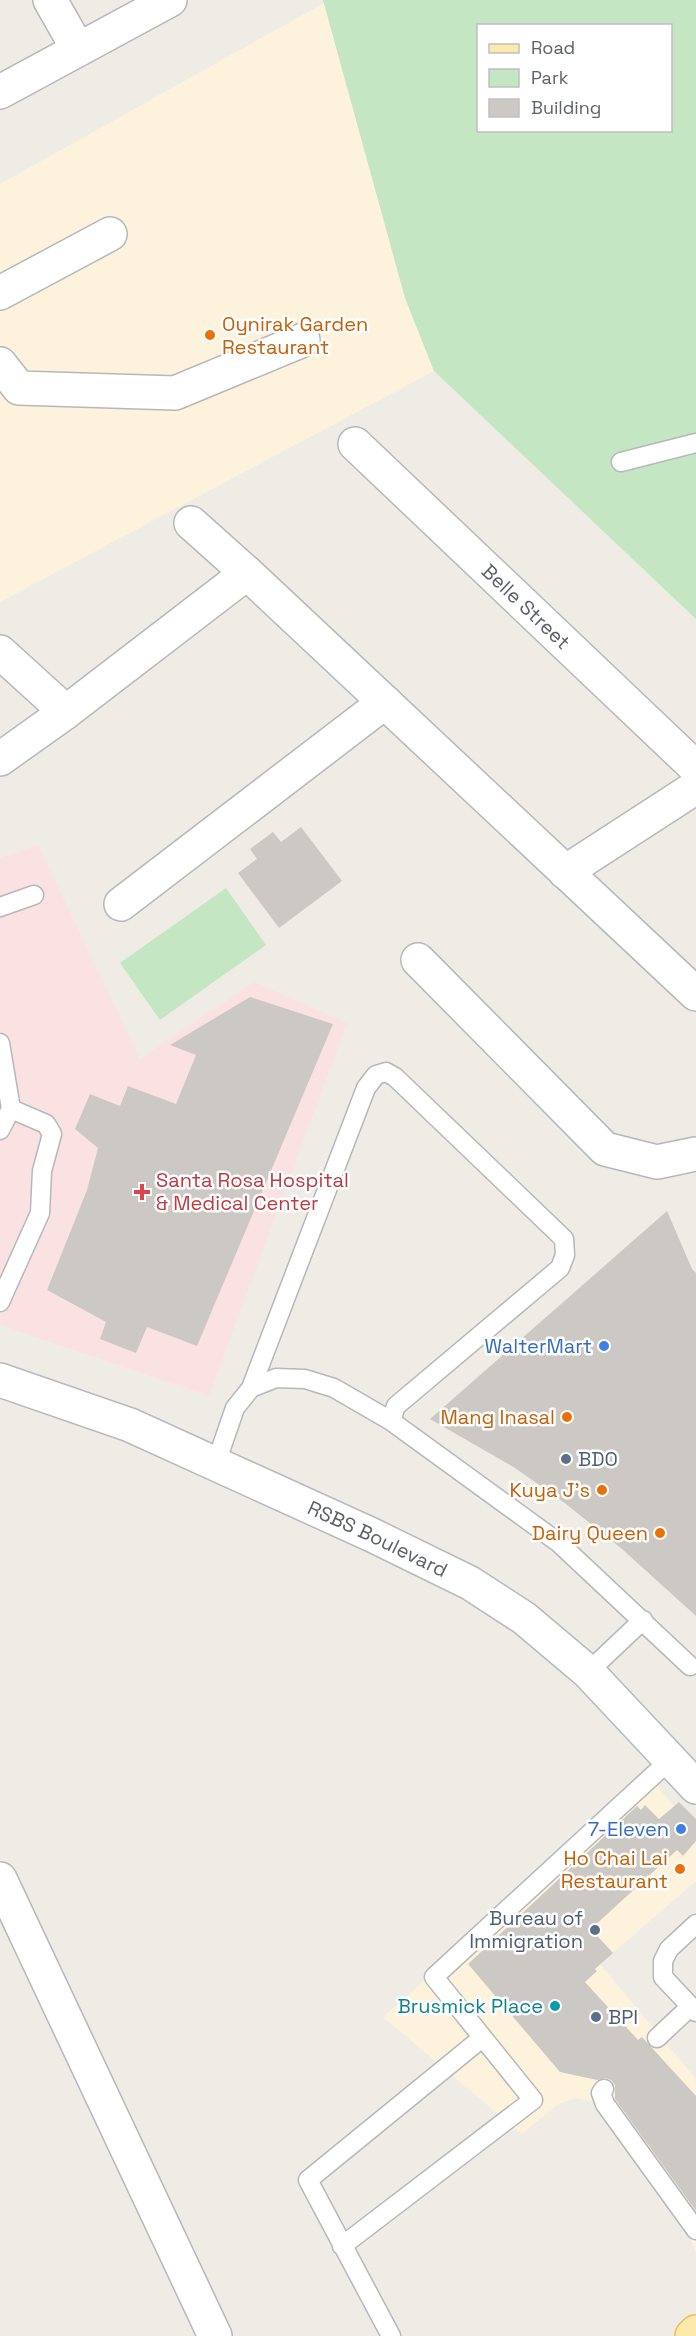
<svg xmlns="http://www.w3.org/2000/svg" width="696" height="2336" font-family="'Space Grotesk',sans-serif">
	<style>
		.commercial { fill: #fdf3dc }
		.medical { fill: #fbe2e2 }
		.green { fill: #c5e6c2; fill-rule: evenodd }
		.building { fill: #ccc9c4 }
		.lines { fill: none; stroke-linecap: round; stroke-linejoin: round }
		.lane-casing { stroke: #b5b8bb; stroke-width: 21 }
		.street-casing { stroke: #b5b8bb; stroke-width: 36 }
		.secondary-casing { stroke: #b6babe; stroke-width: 36 }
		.primary-casing { stroke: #eeba5f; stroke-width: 36 }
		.lane { stroke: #fff; stroke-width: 18 }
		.street { stroke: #fff; stroke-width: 33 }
		.secondary { stroke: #fff; stroke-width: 33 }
		.primary { stroke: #fde9ac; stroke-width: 33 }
		.food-dot { fill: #e8710a; stroke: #fff; stroke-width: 2 }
		.health-dot { fill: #e0444e; stroke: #fff; stroke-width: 2 }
		.shop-dot { fill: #3f7fe0; stroke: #fff; stroke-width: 2 }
		.service-dot { fill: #5c6f8a; stroke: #fff; stroke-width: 2 }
		.culture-dot { fill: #0f9aa8; stroke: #fff; stroke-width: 2 }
		.labels { text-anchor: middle; stroke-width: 5; stroke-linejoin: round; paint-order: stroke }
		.food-label { font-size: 20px; fill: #c56008; stroke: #fff; text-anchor: end }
		.street-label { font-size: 20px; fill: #5d6165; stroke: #fff }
		.health-label { font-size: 20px; fill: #be3a42; stroke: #fff; text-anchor: start }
		.shop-label { font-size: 20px; fill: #366cbe; stroke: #fff; text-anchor: end }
		.service-label { font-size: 20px; fill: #4e5e75; stroke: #fff; text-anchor: start }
		.culture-label { font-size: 20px; fill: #0d838f; stroke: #fff; text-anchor: end }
	</style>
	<rect width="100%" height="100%" fill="#efece5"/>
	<path class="commercial" d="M324,3L405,298L434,371L0,602V184Z
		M648,1775L696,1832V1881L600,1964L696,2079V2252L687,2233L603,2110L594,2102L575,2098L557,2105L522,2134L383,2017L604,1822Z"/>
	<path class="medical" d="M38,845L140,1059L254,982L347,1023L209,1396L0,1325V858Z"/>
	<path class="green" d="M323,0H696V619L434,371L405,298ZM478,26H670V130H478Z
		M226,888L266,945L160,1020L120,963Z"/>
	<path class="building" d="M301,827L342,881L279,928L238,873L257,859L250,849L273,832L281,842Z
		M250,997L333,1024L197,1346L147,1327L136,1353L100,1339L106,1322L47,1290L87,1190L98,1148L75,1129L90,1094L120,1106L128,1086L176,1104L196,1055L170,1045Z
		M667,1211L692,1269L696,1273V1616L622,1549L566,1504L515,1468L430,1419Z
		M679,1802L696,1819V1841L683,1856L677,1850L591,1929L613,1953L595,1969L597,1971L585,1982L638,2040L642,2037L696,2096V2211L615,2099V2085L611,2080L605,2078L597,2080L560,2072L468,1964L637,1806L641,1810L645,1805L659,1819Z"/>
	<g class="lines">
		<defs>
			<path id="lane" d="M621,462L696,443
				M0,907L34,895
				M0,1043L11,1109L0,1130
				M0,1302L40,1213L42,1171L52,1134L46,1124L11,1109
				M251,1388L366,1088L376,1075L386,1072L395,1077L564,1239L565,1255L560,1268L396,1406L391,1421
				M216,1463L235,1408L251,1388L276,1378L305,1379L334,1388L391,1421L559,1543L690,1666
				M588,1672L643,1620
				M696,1924L669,1949L663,1961V1977L696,2012
				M657,2038L691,2006
				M604,2089L601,2093L605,2104L696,2230
				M342,2246L533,2100L434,1977L671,1759
				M391,2336L308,2180L482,2038"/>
			<g id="street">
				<path d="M50,0L78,49"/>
				<path d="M0,92L170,0"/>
				<path d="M0,293L110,234"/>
				<path d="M0,364L19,388L175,393L303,340"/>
				<path id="s1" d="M355,444L696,768"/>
				<path d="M191,523L247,573L696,994"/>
				<path d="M0,652L66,712"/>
				<path d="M0,759L66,712L247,573"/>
				<path d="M565,872L696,787"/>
				<path d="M121,904L385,702"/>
				<path d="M418,960L605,1149L657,1162L696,1154"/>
				<path d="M0,1879L215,2336"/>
			</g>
			<g id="secondary">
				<path id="s2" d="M0,1380L130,1425L372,1535L470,1583L524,1618L588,1672L696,1787"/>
			</g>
			<path id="primary" d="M692,2336L696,2332"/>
		</defs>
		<use href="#lane" class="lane-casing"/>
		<use href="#street" class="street-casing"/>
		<use href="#secondary" class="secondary-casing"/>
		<use href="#primary" class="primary-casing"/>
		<use href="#lane" class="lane"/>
		<use href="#street" class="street"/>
		<use href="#secondary" class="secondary"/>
		<use href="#primary" class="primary"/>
	</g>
	<g class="food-dot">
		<circle cx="210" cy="335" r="6"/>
		<circle cx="567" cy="1417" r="6"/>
		<circle cx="602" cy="1490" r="6"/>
		<circle cx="660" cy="1533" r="6"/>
		<circle cx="680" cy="1869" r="6"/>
	</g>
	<path class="health-dot" d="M139 1183h6v6h6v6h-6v6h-6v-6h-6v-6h6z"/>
	<g class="shop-dot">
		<circle cx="604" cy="1346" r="6"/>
		<circle cx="681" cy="1829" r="6"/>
	</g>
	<g class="service-dot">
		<circle cx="566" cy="1459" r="6"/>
		<circle cx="595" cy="1930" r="6"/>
		<circle cx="596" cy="2017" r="6"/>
	</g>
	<circle class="culture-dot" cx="555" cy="2006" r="6"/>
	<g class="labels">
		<g class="food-label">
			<text x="222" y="331" text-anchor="start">Oynirak Garden<tspan x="222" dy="23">Restaurant</tspan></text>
			<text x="555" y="1424">Mang Inasal</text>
			<text x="590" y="1497">Kuya J's</text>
			<text x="648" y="1540">Dairy Queen</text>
			<text x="668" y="1865">Ho Chai Lai<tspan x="668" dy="23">Restaurant</tspan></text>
		</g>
		<g class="street-label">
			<text dy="7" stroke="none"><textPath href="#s1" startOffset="236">Belle Street</textPath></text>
			<text dy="7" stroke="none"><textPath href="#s2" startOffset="410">RSBS Boulevard</textPath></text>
		</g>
		<g class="health-label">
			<text x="156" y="1187">Santa Rosa Hospital<tspan x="156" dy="23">&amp; Medical Center</tspan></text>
		</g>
		<g class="shop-label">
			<text x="592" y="1353">WalterMart</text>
			<text x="669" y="1836">7-Eleven</text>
		</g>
		<g class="service-label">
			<text x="578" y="1466">BDO</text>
			<text x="583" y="1925" text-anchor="end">Bureau of<tspan x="583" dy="23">Immigration</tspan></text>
			<text x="608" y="2024">BPI</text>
		</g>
		<g class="culture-label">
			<text x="543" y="2013">Brusmick Place</text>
		</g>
	</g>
	<rect x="477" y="24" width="195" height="108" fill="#ffffff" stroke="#bec0c1" stroke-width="1.5"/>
	<rect x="489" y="44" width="30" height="9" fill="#fde9ac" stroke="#bec0c1" stroke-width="1.5"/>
	<text x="531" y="54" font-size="18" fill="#5d6165">Road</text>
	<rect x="489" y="69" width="30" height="18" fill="#c5e6c2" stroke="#bec0c1" stroke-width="1.5"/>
	<text x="531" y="84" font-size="18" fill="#5d6165">Park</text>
	<rect x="489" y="99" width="30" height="18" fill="#ccc9c4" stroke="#bec0c1" stroke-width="1.5"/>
	<text x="531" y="114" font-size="18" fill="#5d6165">Building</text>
</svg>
